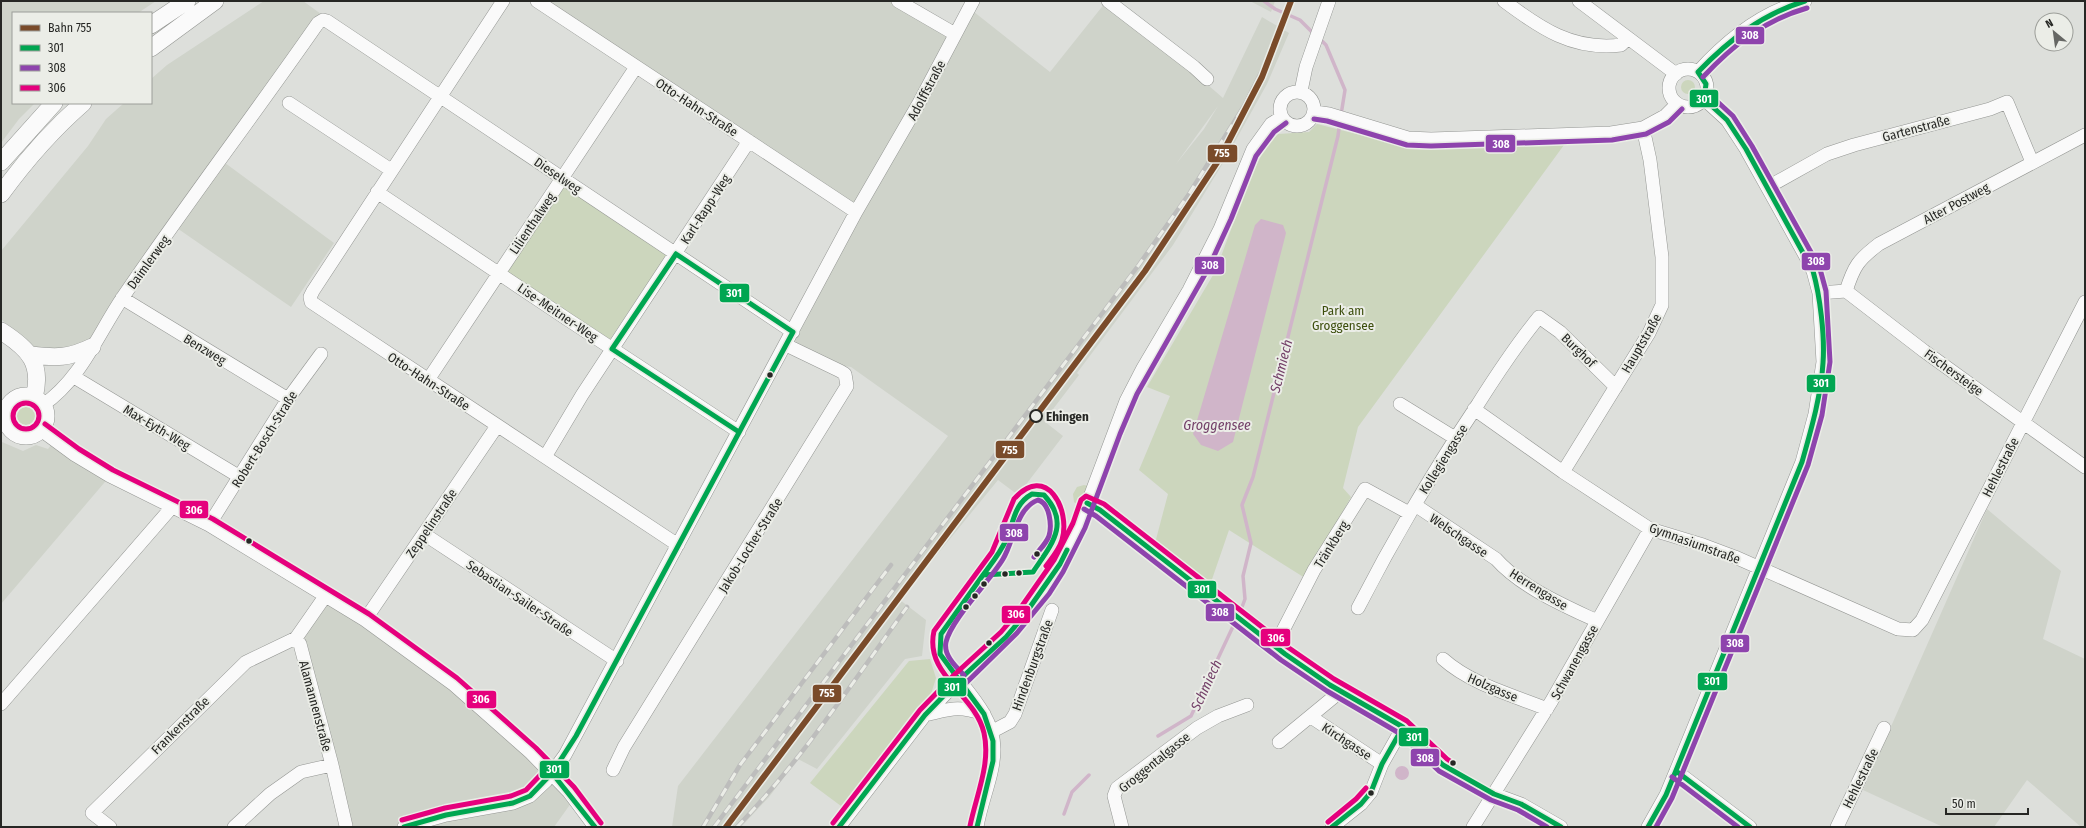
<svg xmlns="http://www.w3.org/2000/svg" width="2086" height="828" font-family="'Fira Sans Condensed',sans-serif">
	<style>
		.built { fill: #cfd3ca; fill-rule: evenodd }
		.green { fill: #ccd6bd }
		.water { fill: #d0b5c9 }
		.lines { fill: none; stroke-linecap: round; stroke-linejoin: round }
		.stream { stroke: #d0b5c9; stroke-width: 3.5 }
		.minor-casing { stroke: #949693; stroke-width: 14 }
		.major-casing { stroke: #949693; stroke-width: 18 }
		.minor { stroke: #fafafa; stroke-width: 13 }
		.major { stroke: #fafafa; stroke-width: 17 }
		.rail-casing { stroke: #bdbdbc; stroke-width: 4.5 }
		.rail { stroke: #ebede7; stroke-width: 3; stroke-dasharray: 9; stroke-linecap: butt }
		.bus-1-casing { stroke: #ebede7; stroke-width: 8 }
		.bus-2-casing { stroke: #ebede7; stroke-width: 8 }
		.bus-3-casing { stroke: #ebede7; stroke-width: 8 }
		.bus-1 { stroke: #00a651; stroke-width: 5 }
		.bus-2 { stroke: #8e44ad; stroke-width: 5 }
		.bus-3 { stroke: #e5007d; stroke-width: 5 }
		.rail-1-casing { stroke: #ebede7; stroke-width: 9 }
		.rail-1 { stroke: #7a4b2a; stroke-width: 6 }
		.bus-dot { fill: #262724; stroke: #ebede7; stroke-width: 1.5 }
		.stop-dot { fill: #ebede7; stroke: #262724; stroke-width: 2 }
		.labels { text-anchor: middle; stroke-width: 4; stroke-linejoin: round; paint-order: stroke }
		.street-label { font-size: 13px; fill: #262724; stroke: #ebede7 }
		.park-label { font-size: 13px; fill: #3c4e0c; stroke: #ebede7 }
		.stop-label { font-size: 13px; font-weight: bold; fill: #262724; stroke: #ebede7; text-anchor: start }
		.water-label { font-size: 14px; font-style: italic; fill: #744169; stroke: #ebede7 }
		.line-badge { stroke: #ebede7; stroke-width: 1.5 }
		.badge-label { font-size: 11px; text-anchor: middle; font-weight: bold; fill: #fff }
	</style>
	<rect width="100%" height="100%" fill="#dddfdb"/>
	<path class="built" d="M1,1H156L138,13H13V103H35L19,119L1,143Z
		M264,1H303L321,14L271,91L221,160L334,243L291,307L174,226L92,339L73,348L49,349L31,347L1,319V251L88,146L106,119L124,103H151V79L167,65Z
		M547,1H898L955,34L969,8L1050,72L1105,3L1187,67L1223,98L1262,17L1289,33L1267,84L1223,163L1173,245L1077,373L1079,375L1044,421L1063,436L1018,495L998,480L900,600L926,620L922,656L905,659L817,769L798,759L769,797L741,827H672L678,786L948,436L851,367L823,363L786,345L856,212ZM1218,106L1204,129L1176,164Z
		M1250,1H1275L1271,12Z
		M1,440L2,442L23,451L36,445L48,449L55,440L110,476L1,604Z
		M1987,509L2061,571L2043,639L2085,659V827H2081L2027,780L1994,827H1943L1863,790Z
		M326,595L453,684L574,799L554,827H346L300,644Z"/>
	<path class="green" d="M1681 87a7 7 0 1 1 14 0a7 7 0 1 1-14 0Z
		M1317,124L1376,139L1380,131L1408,138L1572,134L1358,427L1343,488L1351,497L1305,578L1229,530L1209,588L1154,547L1168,494L1139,470L1170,396L1147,387L1216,270L1250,178L1266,146L1278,134L1309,132Z
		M564,185L667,254L609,341L506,272Z
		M17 416a9 9 0 1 1 18 0a9 9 0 1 1-18 0Z
		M1084,485L1088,486L1080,507L1074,502L1073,494L1077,487Z
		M930,659L936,678L931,694L841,806L810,783L909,661Z"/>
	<path class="water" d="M1261,219L1283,225L1286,233L1233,442L1218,451L1201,445L1193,434L1255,225Z
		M1395 773a7 7 0 1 1 14 0a7 7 0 1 1-14 0Z"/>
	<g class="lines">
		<path class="stream" d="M1264,1L1275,9L1300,20L1314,34
			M1319,38L1326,45L1345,90L1341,115
			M1239,615L1245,599L1243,576L1251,543L1242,505L1253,477L1338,136L1340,121
			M1158,736L1191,716L1236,620
			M1064,814L1072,792L1089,775"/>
		<defs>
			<path id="minor" d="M503,1L313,291L310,297L311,302L678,545
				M537,1L856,212
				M898,1L955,34
				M1108,1L1194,67L1207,79
				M1504,1C1540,28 1573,51 1621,45L1627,39
				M1579,1L1676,74
				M1669 88a19 19 0 1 1 38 0a19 19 0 1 1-38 0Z
				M1698,72C1727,40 1763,11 1805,1
				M1301,91L1306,67L1329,1
				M1280 109a17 17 0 1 1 34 0a17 17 0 1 1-34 0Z
				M289,103L391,170
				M1315,112L1329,114L1408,138L1431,139L1611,133L1643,128L1665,116L1677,104
				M1768,187L1827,154L1854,145L1990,109L2007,102L2032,162
				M377,192L567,319L739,432
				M1846,291C1854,266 1858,260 1879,244L2085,135
				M1819,293L1846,291L1924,351L2085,467
				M122,298L288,399
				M74,377L240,477
				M428,380L636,67
				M1400,404L1455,438
				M43,405C81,379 98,334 123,297C186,204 254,115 318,23L323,20L327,21L793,332
				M1474,409L1563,472L1650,529L1703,545L1735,557L1898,629L1913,630L1922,620L2085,302
				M41,430L75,455L110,476L209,525L365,620L453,684L531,753L569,792L595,827
				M545,457L582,395L749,141
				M1563,472L1649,333L1662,305V257L1650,160L1643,128
				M1087,503L1100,510L1285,654L1330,685L1403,727L1382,764L1371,792L1361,804L1332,827
				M1415,505L1496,559C1521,587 1563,605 1597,621
				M209,525L288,399L321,354
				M424,534L617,661
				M326,595L296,638L300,644L332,765L346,826
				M1358,608C1394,538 1434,470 1478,404C1497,374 1516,345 1539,317L1560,332L1616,387
				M365,620L497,426
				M1275,646L1314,570L1365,489L1409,513
				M1443,659C1471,684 1512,695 1547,709
				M959,680C975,700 994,722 994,749C994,775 981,801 977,827
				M1,704L172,507
				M925,715C951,709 957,705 984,714
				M1311,717L1382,764
				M991,732L1010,722L1015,714L1052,610
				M1279,742L1341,691
				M613,770L624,747L847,386L845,374L840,371L786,345
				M1676,771L1750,827
				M1494,794L1521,804L1561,827
				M110,827L92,813L246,662L296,638
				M234,827L270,794L301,772L332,765
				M404,827L446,815L513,803L530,796L546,781L565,755L856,212L919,103L973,1
				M839,827L925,715L959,680L1006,637L1023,617L1060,564L1079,526L1126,401L1143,368L1189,290L1220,229L1253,149L1271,124L1282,117
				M1122,827L1114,796L1117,788L1197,728L1218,716L1247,705
				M1473,827L1551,702L1650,529
				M1648,827L1666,795L1676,771L1802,462L1815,414L1823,362L1819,293L1813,271L1806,257L1746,149L1727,120L1704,99
				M1837,827L1884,728"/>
			<path id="major" d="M151,25L187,1
				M151,48L215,1
				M1,162L54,103
				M1,194C25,161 52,130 83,103
				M1,331C29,349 43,363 34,398
				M31,355C57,358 69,358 92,347
				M6 416a20 20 0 1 1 40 0a20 20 0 1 1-40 0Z"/>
		</defs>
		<use href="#minor" class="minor-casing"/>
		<use href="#major" class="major-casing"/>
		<use href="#minor" class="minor"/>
		<use href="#major" class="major"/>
		<defs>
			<path id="rail" d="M703,827L740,765L891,565
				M714,827L1138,266L1189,194L1244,106L1273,49
				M737,827C801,761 853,682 907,607"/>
		</defs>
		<use href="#rail" class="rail-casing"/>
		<use href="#rail" class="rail"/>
		<defs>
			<path id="bus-1" d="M676,254L793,332
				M612,349L739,432
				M612,349L676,254
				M1032,494L1044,495C1071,524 1051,545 1033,572L983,575C992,563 1001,552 1007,538C1014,521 1014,504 1032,494Z
				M1087,503L1100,510L1285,654L1330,685L1403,727L1443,765L1494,794L1521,804L1561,827
				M1676,771L1750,827
				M552,773L595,827
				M404,827L446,815L513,803L530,796L552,773L576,736L793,332
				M839,827L925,715L959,680L1006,637L1023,617L1060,564L1067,550
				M977,827L993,761V741L984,714L940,654L941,634L983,575
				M1332,827L1361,804L1371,792L1382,764L1403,727
				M1648,827L1666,795L1802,462C1811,430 1821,396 1823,363C1825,336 1820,296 1813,271L1746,149L1727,120L1704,99L1706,84L1698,72C1729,40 1762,14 1805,1"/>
			<path id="bus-2" d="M1703,77C1733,45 1765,20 1807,8
				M1314,119L1327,121L1407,145L1431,146L1612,140L1646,134L1669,122L1682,109
				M1084,509L1096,516L1281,660L1327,691L1399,733L1439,771L1491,800L1518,810L1547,827
				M964,675C956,667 943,655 946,642C952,618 990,581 1003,559C1014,541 1016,508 1038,500C1050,503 1052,526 1049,536C1046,544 1039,550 1034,557
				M964,685L1017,633L1049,594L1063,572L1085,528L1120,434L1137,394L1208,269L1231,219L1256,156L1274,132L1286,123
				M1672,777L1738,827
				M1656,827L1672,798L1808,465L1822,415L1830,362L1826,291L1820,269L1812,254L1752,146L1733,116L1709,94"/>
			<path id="bus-3" d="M13 416a13 13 0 1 1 26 0a13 13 0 1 1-26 0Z
				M45,424L79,449L113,470L213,519L369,614L457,678L536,748L574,787L601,823
				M402,820L445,808L511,796L526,790L547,768
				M1328,822L1356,799L1366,788
				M833,823L920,710L954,675L1001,632L1017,613L1054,560L1073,523L1081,500L1086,496L1104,504L1289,648L1334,679L1407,721L1447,759L1453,763
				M970,826C976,796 991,764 984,733C975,694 924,675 934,631L992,552L1014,499C1046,463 1071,509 1062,540C1059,550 1052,558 1046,566"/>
		</defs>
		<use href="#bus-1" class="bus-1-casing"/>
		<use href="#bus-2" class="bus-2-casing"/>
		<use href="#bus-3" class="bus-3-casing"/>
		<use href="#bus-1" class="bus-1"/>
		<use href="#bus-2" class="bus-2"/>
		<use href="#bus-3" class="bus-3"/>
		<defs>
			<path id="rail-1" d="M726,827L1145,271L1220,158L1262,77L1291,1"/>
		</defs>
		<use href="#rail-1" class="rail-1-casing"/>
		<use href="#rail-1" class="rail-1"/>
	</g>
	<g class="bus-dot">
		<circle cx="770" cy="375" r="3.5"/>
		<circle cx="249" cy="541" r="3.5"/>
		<circle cx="1037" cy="554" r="3.5"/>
		<circle cx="1019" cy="573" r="3.5"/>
		<circle cx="1005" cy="574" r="3.5"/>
		<circle cx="984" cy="584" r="3.5"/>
		<circle cx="975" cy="596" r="3.5"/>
		<circle cx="966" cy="607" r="3.5"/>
		<circle cx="989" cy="643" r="3.5"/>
		<circle cx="1453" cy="763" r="3.5"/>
		<circle cx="1371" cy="793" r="3.5"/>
	</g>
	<circle class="stop-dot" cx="1036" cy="416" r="6"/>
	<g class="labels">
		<g class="street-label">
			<text transform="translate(926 90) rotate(-62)" y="5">Adolffstraße</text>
			<text transform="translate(697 107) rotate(33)" y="5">Otto-Hahn-Straße</text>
			<text transform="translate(1916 128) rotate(-15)" y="5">Gartenstraße</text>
			<text transform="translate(558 175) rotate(34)" y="5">Dieselweg</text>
			<text transform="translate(1956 203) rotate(-28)" y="5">Alter Postweg</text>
			<text transform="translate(705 209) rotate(-57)" y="5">Karl-Rapp-Weg</text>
			<text transform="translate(532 223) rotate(-56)" y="5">Lilienthalweg</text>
			<text transform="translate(148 262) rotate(-54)" y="5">Daimlerweg</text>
			<text transform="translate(558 312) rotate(34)" y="5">Lise-Meitner-Weg</text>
			<text transform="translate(1641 343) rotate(-60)" y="5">Hauptstraße</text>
			<text transform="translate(205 349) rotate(31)" y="5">Benzweg</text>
			<text transform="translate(1579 350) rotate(44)" y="5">Burghof</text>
			<text transform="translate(1954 372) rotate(36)" y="5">Fischersteige</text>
			<text transform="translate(429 381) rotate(33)" y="5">Otto-Hahn-Straße</text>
			<text transform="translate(157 427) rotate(31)" y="5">Max-Eyth-Weg</text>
			<text transform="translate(264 439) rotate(-58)" y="5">Robert-Bosch-Straße</text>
			<text transform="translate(1443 459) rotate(-58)" y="5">Kollegiengasse</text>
			<text transform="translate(2000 467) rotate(-63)" y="5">Hehlestraße</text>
			<text transform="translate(431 523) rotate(-56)" y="5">Zeppelinstraße</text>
			<text transform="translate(1459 535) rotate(34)" y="5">Welschgasse</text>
			<text transform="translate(1695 543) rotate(20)" y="5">Gymnasiumstraße</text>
			<text transform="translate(1331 544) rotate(-58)" y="5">Tränkberg</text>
			<text transform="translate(750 545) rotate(-58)" y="5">Jakob-Locher-Straße</text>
			<text transform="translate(1539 589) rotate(32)" y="5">Herrengasse</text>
			<text transform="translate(520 598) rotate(34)" y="5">Sebastian-Sailer-Straße</text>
			<text transform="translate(1574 662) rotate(-61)" y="5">Schwanengasse</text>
			<text transform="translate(1032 665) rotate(-70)" y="5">Hindenburgstraße</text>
			<text transform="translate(1493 687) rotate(23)" y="5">Holzgasse</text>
			<text transform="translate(316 706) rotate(75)" y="5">Alamannenstraße</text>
			<text transform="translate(180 725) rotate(-45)" y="5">Frankenstraße</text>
			<text transform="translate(1347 741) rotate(33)" y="5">Kirchgasse</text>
			<text transform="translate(1154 762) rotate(-39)" y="5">Groggentalgasse</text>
			<text transform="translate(1860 778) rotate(-64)" y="5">Hehlestraße</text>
		</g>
		<g class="park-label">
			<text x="1343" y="315">Park am<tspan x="1343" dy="15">Groggensee</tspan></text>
		</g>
		<g class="stop-label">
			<text x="1046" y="421">Ehingen</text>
		</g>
		<g class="water-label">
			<text transform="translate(1281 366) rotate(-76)" y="5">Schmiech</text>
			<text x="1217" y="430">Groggensee</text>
			<text transform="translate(1206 685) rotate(-65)" y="5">Schmiech</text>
		</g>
	</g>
	<g class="line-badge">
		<rect x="1735" y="26" width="30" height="19" rx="4" fill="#8e44ad"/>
		<rect x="1689" y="89" width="30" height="19" rx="4" fill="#00a651"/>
		<rect x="1485" y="134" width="31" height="19" rx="4" fill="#8e44ad"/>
		<rect x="1207" y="144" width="31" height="19" rx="4" fill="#7a4b2a"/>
		<rect x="1801" y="252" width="30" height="19" rx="4" fill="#8e44ad"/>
		<rect x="1194" y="256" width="31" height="19" rx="4" fill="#8e44ad"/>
		<rect x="719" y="283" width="31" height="20" rx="4" fill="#00a651"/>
		<rect x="1806" y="374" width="30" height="19" rx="4" fill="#00a651"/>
		<rect x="995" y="440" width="30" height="19" rx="4" fill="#7a4b2a"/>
		<rect x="179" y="500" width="30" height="19" rx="4" fill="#e5007d"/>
		<rect x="999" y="523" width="30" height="19" rx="4" fill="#8e44ad"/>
		<rect x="1187" y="580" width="30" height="19" rx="4" fill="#00a651"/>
		<rect x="1205" y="603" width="30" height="19" rx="4" fill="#8e44ad"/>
		<rect x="1001" y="605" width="30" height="19" rx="4" fill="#e5007d"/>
		<rect x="1260" y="628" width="31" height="19" rx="4" fill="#e5007d"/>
		<rect x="1720" y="634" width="30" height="19" rx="4" fill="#8e44ad"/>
		<rect x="1697" y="672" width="31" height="19" rx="4" fill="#00a651"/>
		<rect x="937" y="677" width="30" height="20" rx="4" fill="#00a651"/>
		<rect x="812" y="684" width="30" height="19" rx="4" fill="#7a4b2a"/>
		<rect x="466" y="690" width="31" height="19" rx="4" fill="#e5007d"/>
		<rect x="1398" y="727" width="31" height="20" rx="4" fill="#00a651"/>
		<rect x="1410" y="748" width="30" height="19" rx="4" fill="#8e44ad"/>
		<rect x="539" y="760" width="31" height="19" rx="4" fill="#00a651"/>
	</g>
	<g class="badge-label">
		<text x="1750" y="39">308</text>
		<text x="1704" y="103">301</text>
		<text x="1501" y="148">308</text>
		<text x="1222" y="157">755</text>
		<text x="1816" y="265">308</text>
		<text x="1210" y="269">308</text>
		<text x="734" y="297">301</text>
		<text x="1821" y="387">301</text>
		<text x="1010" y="454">755</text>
		<text x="194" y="514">306</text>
		<text x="1014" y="537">308</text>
		<text x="1202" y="593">301</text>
		<text x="1220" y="616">308</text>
		<text x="1016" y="618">306</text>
		<text x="1276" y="642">306</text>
		<text x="1735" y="647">308</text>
		<text x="1712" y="685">301</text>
		<text x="952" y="691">301</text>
		<text x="827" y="697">755</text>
		<text x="481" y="703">306</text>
		<text x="1414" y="741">301</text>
		<text x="1425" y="762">308</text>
		<text x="554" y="773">301</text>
	</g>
	<rect width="2086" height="828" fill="none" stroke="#262724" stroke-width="4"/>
	<rect x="12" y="12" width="140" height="92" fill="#ebede7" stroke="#9c9e99"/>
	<rect x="20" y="25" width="20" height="6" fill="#7a4b2a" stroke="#9c9e99"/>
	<text x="48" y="32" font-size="12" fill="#262724">Bahn 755</text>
	<rect x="20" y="45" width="20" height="6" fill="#00a651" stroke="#9c9e99"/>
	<text x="48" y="52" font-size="12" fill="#262724">301</text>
	<rect x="20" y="65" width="20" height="6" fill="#8e44ad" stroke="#9c9e99"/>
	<text x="48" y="72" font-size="12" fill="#262724">308</text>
	<rect x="20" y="85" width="20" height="6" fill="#e5007d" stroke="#9c9e99"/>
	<text x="48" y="92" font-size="12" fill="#262724">306</text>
	<g transform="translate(2054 32) rotate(331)"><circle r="19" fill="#ebede7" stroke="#9c9e99"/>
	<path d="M0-3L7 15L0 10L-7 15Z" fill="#666764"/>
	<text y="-6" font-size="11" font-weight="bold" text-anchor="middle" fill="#262724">N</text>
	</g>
	<path d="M1946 808v6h82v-6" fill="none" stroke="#262724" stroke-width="2"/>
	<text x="1952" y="808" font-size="12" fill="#262724" stroke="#ebede7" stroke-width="3" paint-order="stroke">50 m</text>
</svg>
